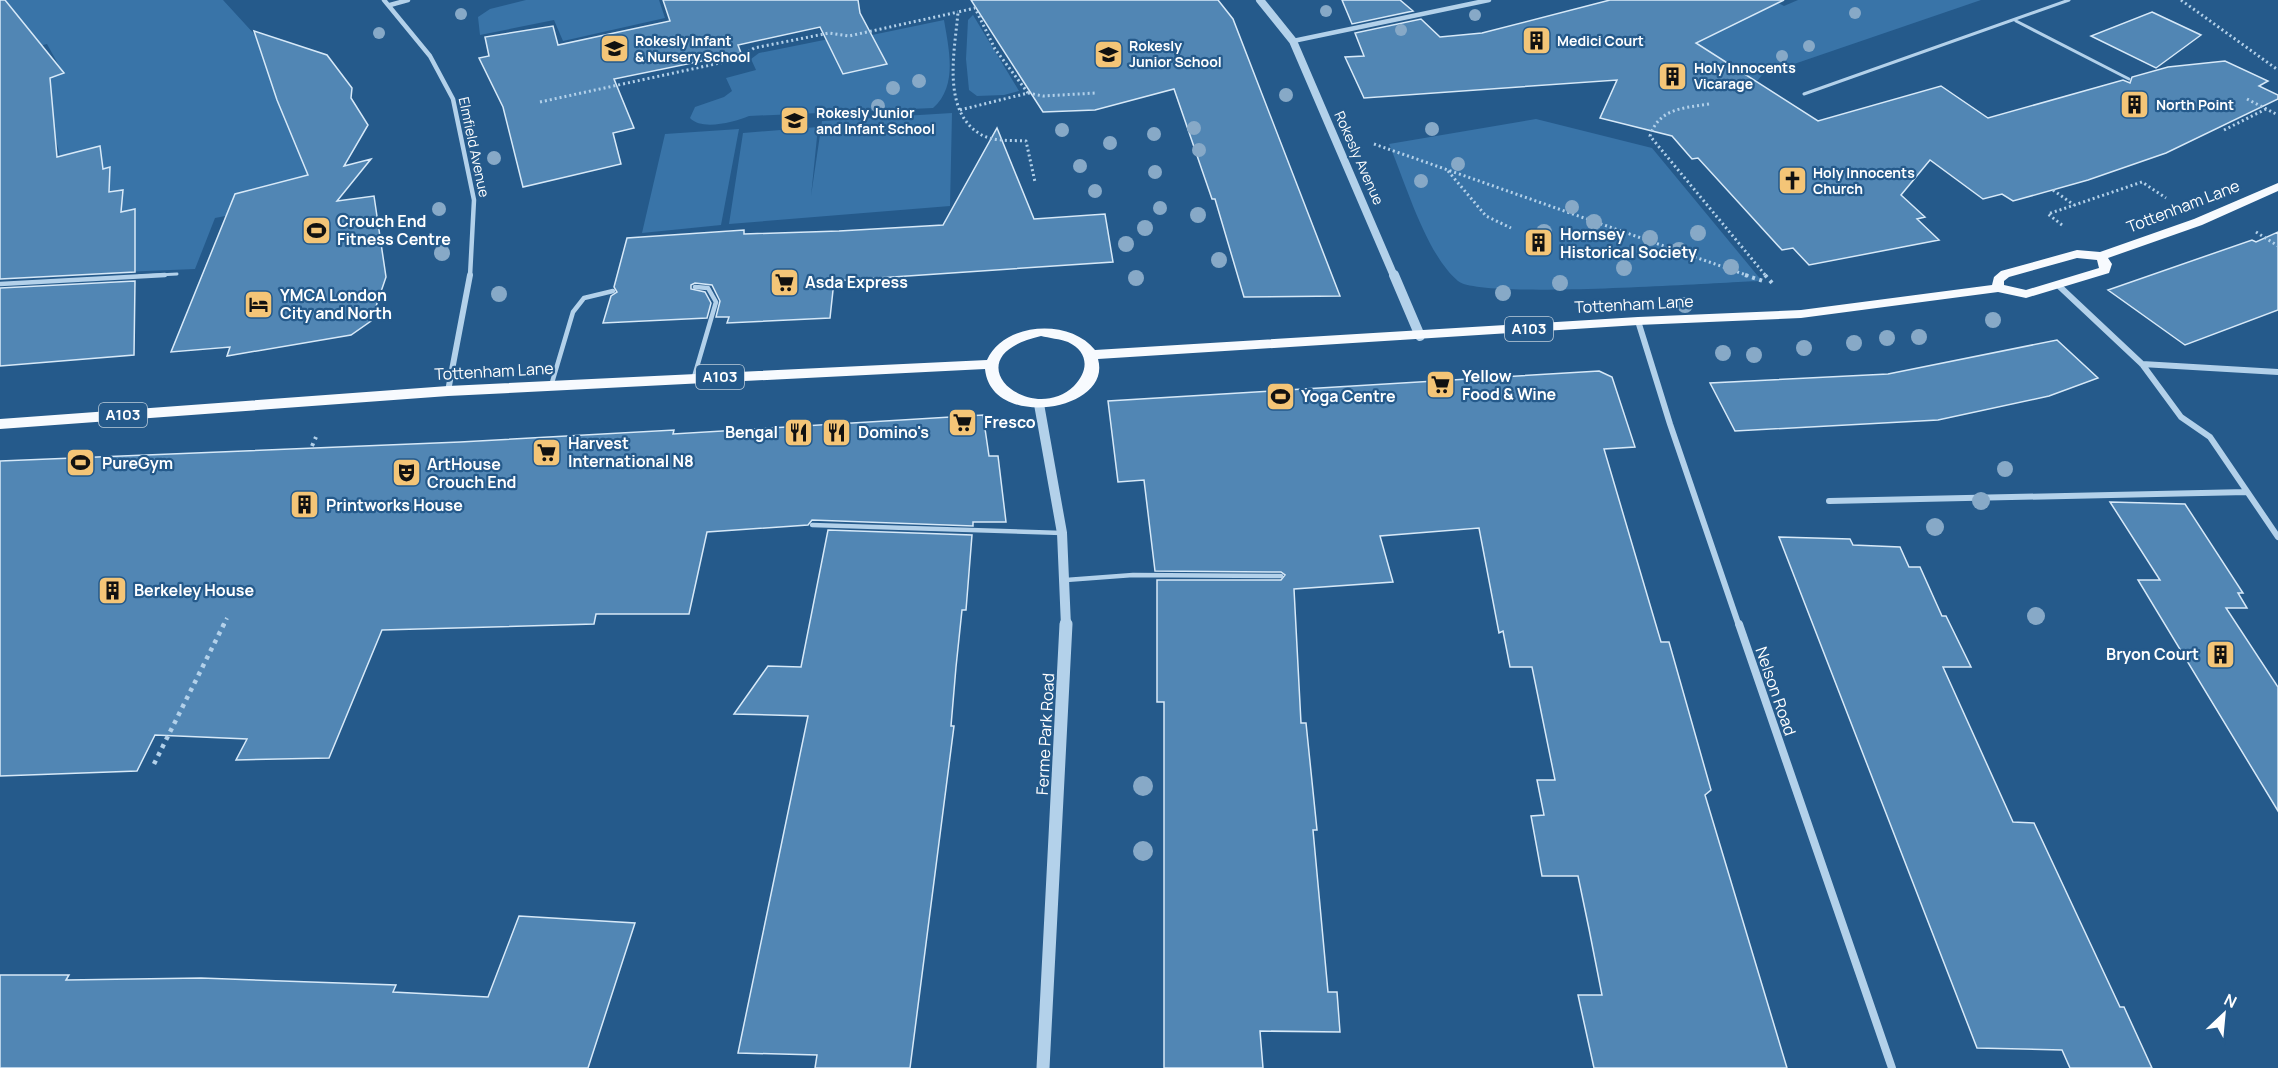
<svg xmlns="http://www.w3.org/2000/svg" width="2278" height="1068" font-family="Manrope,sans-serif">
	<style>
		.green { fill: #3974a8 }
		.building { fill: #5186b4; stroke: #d7e9f8; stroke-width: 1.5 }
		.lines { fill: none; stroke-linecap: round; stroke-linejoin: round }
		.path-far2 { stroke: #b3d1ea; stroke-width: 3; stroke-dasharray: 2 3; stroke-linecap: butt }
		.path-far1 { stroke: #b3d1ea; stroke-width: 4; stroke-dasharray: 3 4.5; stroke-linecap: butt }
		.path { stroke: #b3d1ea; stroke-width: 4.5; stroke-dasharray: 4 5; stroke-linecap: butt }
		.service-far1 { stroke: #b3d1ea; stroke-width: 3 }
		.service { stroke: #b3d1ea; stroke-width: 4.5 }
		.minor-far2 { stroke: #b3d1ea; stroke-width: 4.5 }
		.minor-far1 { stroke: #b3d1ea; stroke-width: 6 }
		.minor { stroke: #b3d1ea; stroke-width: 8 }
		.tertiary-far2 { stroke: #b3d1ea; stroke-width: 8 }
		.tertiary-far1 { stroke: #b3d1ea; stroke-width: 10 }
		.tertiary { stroke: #b3d1ea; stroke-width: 13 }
		.primary { fill: #f7fafe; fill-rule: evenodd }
		.tree { fill: #87a9c7 }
		.labels { text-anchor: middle; stroke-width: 4.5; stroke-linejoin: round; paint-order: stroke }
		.far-poi-label { font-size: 14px; font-weight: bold; fill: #fff; stroke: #255a8b; text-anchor: start }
		.far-street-label { font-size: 14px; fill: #fff; stroke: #255a8b }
		.shield { fill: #255a8b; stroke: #becedc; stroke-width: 1.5 }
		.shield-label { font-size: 15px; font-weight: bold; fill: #fff }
		.street-label { font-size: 16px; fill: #fff; stroke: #255a8b }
		.poi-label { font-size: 16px; font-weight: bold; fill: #fff; stroke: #255a8b; text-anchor: start }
	</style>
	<rect width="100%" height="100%" fill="#255a8b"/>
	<path class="green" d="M0,0H223L256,36L288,121L321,197L215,218L195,269L98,273L111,241L135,235V210L121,212L123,190L109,192L110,167L103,169L100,146L60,156L55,136L32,83L63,73L47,44L20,51Z
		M526,0H659L665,18L563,41L554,20L480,35L478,17L490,9Z
		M1715,0L1748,18L1760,11L1773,0L1784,6L1798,0H1981L1762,75L1758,80L1733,86L1670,19Z
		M973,15L1019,91L1004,95L977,96L969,90L966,59L968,20Z
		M944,20C949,50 958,86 933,108L749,116C734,122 702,131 690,118L695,107L724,97L732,91L726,78L756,70L751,59L759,53L834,38L848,40Z
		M952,113L950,206L729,224L743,133L818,127L811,196L822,121Z
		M1536,119L1652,148L1762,281C1719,282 1480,300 1458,281C1426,254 1406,184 1389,144Z
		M739,129L721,225L642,233L665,134Z"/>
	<path class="building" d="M0,0H5L64,73L50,78L57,157L100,146L103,169L110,167L109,192L123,190L121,212L135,209V272L0,279Z
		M663,0H858L860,13L887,64L843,74L820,27L738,45L741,53L614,79L634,128L613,133L621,164L523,187L503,107L479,58L489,56L485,37L553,26L558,45L670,21Z
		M971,0H1218L1233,19L1340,296L1244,297L1215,199H1212L1174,89L1095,110L1043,112Z
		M1342,0H1400L1413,11L1352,24Z
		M1610,0H1784L1696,43L1818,121L1941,86L1988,118L2123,80L2130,83L2132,77L2168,67L2225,61L2268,81L2259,86L2278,95V99L2166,153L2088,180L2013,201L2002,194L1983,199L1930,160L1901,195L1925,217L1917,219L1939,240L1809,265L1793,248L1782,250L1698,158L1692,159L1672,136L1600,118L1617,80L1364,98L1345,57L1364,56L1355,33L1421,19L1440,37L1482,33Z
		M2152,12L2201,35L2156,68L2091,36Z
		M254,31L327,55L352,88L351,98L368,125L344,166L371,159L337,201L374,196L386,277L371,321L351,335L227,356L230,347L171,352L235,194L308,175L277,100Z
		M997,128L1034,219L1105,214L1113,262L834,281L830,318L727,323L729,317H716L720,301L712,285L695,283L691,285V289L705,292L711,303L707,318L603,323L611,296L617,292L614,287L627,238L744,230V234L839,231L943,225Z
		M2278,232V310L2185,345L2108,290L2252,240L2256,242Z
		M135,281L134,355L0,366V288Z
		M2057,340L2098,378L2049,396L1938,420L1735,431L1710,383L1888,374Z
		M1599,371L1612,377L1635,447L1604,449L1661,642H1669L1711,790L1705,795L1787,1068H1594L1578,995H1602L1589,929L1578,876H1542L1531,816L1544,815L1537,780H1555L1532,667H1510L1503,631L1499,633L1479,528L1380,536L1393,582L1294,589L1301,723H1306L1317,830H1313L1328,992H1337L1340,1032L1260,1031L1263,1068H1164V702H1157V580H1281L1285,575L1281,572L1155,571L1144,480L1118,482L1108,401Z
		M983,415L989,456H998L1006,522H973V526L812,520L808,525L707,532L689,614H596L594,624L382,630L329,758L236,760L247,739L155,735L137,771L0,776V461L460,442L674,430L673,434Z
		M2110,502L2185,504L2243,593H2238L2247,608H2226L2278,687V811L2138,580H2160Z
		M828,530L972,535L966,610H962L956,667L951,726H954L910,1068H815L817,1055L738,1053L808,716L734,714L768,666L801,667Z
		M1779,537L1850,539L1853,545L1900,547L1909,567H1920L1942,616H1946L1971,667H1943L2013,822L2034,823L2120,1007H2124L2152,1068H2070L2062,1050L1977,1048Z
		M519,916L635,923L588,1068H0V975H69L66,980L201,978L396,985L393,992L488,997Z"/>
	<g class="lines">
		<path class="path-far2" d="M2181,0L2278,70
			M1028,93L1043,96L1096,93
			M2247,99L2278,115
			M540,102L738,59L754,48L829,33L849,36L958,12
			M1709,104C1684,108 1659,108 1650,136L1766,276
			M960,110L1028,93L995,49L975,8L958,12C955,50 941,110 980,134C993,142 1012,140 1026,141L1035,182
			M2224,130L2266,109
			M1374,144L1749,276
			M1448,171L1486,216L1511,228
			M2053,190L2074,205
			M2062,225L2048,214L2142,182L2166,198
			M2256,232L2278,246"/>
		<path class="path-far1" d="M1745,275L1763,281
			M1765,275L1773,284
			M312,446L316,437
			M223,626L227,618"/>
		<path class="path" d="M154,764L224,624"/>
		<path class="service-far1" d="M2016,21L2129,79
			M1804,94L2069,0
			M139,276L177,274"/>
		<path class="service" d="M0,284L165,275
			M694,377L716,302L708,288L695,287
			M551,386L573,312L584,298L613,291
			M812,525L1062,533
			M1066,580L1133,575L1281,576"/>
		<path class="minor-far2" d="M384,0L430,56L453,99L474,200L470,276
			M390,5L408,0
			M1293,41L1489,0"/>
		<path class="minor-far1" d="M2059,286L2142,364L2181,417L2210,437L2278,537
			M1638,321L1670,424L1739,626
			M2142,364L2278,372
			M448,391L470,275
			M1829,501L2247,492"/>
		<path class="minor" d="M1739,624L1892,1068"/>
		<path class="tertiary-far2" d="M1260,0L1293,41L1394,276"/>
		<path class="tertiary-far1" d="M1394,275L1420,336
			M1039,404L1062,533L1066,626"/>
		<path class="tertiary" d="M1043,1068L1066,624"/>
		<path class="primary" d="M2278,183V191L2202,225L2108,258L2112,264L2109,273L2026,298L1998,292L1801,318L1638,325L1098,359C1113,411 991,431 985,369L448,396L0,429V419L448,386L987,360C1004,322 1070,318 1095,350L1638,317L1801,310L1992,285L1994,277L2001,271L2077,250L2100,252L2194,219ZM2077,258L2097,260L2099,268L2026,290L2004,285V281L2009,277ZM1041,336C1049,338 1060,339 1068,342C1089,352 1089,371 1074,386C1030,428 948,357 1041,336Z"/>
	</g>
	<g class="tree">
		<circle cx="1326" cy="11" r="6"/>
		<circle cx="1855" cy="13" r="6"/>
		<circle cx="461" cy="14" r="6"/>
		<circle cx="1475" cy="15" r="6"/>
		<circle cx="1401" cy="30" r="6"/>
		<circle cx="379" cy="33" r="6"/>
		<circle cx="1809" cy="46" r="6"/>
		<circle cx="1782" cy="56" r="6"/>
		<circle cx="919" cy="81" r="7"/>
		<circle cx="893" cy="88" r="7"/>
		<circle cx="1286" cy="95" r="7"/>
		<circle cx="878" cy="106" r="7"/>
		<circle cx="1194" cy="128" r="7"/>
		<circle cx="1432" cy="129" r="7"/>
		<circle cx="1062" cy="130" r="7"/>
		<circle cx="1154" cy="134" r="7"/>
		<circle cx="1110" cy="143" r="7"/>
		<circle cx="1199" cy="150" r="7"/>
		<circle cx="494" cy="158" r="7"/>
		<circle cx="1458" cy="164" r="7"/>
		<circle cx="1080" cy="166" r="7"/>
		<circle cx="1155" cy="172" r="7"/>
		<circle cx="1421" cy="181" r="7"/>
		<circle cx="1095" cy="191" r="7"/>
		<circle cx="1572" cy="207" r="7"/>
		<circle cx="1160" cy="208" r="7"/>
		<circle cx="439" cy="209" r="7"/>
		<circle cx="1198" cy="215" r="8"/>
		<circle cx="1594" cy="222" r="8"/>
		<circle cx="1145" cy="228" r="8"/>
		<circle cx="1544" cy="232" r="8"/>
		<circle cx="1698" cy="233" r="8"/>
		<circle cx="1650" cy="238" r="8"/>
		<circle cx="1126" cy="244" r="8"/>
		<circle cx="1679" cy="250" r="8"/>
		<circle cx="442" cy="253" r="8"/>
		<circle cx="1219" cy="260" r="8"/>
		<circle cx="1731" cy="267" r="8"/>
		<circle cx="1624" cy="268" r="8"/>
		<circle cx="1136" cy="278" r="8"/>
		<circle cx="1560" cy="283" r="8"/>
		<circle cx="1503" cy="293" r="8"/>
		<circle cx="499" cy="294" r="8"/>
		<circle cx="1685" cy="305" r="8"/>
		<circle cx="1993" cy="320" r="8"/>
		<circle cx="1919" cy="337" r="8"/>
		<circle cx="1887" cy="338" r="8"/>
		<circle cx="1854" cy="343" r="8"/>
		<circle cx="1804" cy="348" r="8"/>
		<circle cx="1723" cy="353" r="8"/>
		<circle cx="1754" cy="355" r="8"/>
		<circle cx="2005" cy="469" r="8"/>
		<circle cx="1981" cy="501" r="9"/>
		<circle cx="1935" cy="527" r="9"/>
		<circle cx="2036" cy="616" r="9"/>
		<circle cx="1143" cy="786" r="10"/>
		<circle cx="1143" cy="851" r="10"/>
	</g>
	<defs>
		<symbol id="building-square" viewBox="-11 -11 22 22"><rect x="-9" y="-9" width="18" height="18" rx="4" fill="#f4c577" stroke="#255a8b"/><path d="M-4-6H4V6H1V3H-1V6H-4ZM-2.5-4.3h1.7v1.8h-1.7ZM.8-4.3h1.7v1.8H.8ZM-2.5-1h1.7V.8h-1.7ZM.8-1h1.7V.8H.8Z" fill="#111"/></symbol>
		<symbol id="school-square" viewBox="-11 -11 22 22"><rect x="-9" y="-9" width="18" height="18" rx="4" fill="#f4c577" stroke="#255a8b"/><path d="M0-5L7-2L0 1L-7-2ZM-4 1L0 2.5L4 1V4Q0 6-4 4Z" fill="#111"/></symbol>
		<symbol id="church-square" viewBox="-11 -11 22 22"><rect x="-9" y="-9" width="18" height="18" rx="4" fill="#f4c577" stroke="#255a8b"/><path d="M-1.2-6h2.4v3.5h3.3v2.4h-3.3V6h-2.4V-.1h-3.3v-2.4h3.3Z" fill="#111"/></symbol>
		<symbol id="stadium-square" viewBox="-11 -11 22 22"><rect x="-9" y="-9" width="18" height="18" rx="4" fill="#f4c577" stroke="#255a8b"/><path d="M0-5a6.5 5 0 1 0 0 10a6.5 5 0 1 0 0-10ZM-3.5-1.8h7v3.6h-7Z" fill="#111"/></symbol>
		<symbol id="supermarket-square" viewBox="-11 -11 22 22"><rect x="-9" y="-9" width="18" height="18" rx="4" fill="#f4c577" stroke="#255a8b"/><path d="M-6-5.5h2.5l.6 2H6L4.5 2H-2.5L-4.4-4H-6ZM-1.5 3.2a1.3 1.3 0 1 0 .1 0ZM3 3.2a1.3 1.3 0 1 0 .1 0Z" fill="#111"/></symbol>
		<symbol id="hotel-square" viewBox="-11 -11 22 22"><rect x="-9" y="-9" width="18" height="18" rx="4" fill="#f4c577" stroke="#255a8b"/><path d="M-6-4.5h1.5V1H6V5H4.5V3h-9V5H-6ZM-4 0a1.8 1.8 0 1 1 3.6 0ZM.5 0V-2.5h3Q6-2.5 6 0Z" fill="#111"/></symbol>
		<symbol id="restaurant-square" viewBox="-11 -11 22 22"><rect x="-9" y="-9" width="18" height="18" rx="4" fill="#f4c577" stroke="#255a8b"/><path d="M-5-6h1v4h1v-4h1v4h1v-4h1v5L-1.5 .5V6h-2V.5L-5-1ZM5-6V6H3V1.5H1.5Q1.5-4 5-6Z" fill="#111"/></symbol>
		<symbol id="theatre-square" viewBox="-11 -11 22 22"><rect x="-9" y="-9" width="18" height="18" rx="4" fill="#f4c577" stroke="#255a8b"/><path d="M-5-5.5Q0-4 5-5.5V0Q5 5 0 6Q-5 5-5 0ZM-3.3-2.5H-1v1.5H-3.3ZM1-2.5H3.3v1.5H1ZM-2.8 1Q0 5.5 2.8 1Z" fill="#111"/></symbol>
	</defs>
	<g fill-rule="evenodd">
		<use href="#building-square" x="1520" y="24" width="33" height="33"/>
		<use href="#school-square" x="598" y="32" width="33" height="33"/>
		<use href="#school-square" x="1092" y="38" width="33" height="33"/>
		<use href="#building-square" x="1656" y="60" width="33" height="33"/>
		<use href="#building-square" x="2118" y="88" width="33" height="33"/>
		<use href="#school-square" x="778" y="104" width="33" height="33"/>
		<use href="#church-square" x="1776" y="164" width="33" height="33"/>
		<use href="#stadium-square" x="300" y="214" width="33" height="33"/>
		<use href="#building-square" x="1522" y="226" width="33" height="33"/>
		<use href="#supermarket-square" x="768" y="266" width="33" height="33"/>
		<use href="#hotel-square" x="242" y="288" width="33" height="33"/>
		<use href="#supermarket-square" x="1424" y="368" width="33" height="33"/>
		<use href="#stadium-square" x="1264" y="380" width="33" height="33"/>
		<use href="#supermarket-square" x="946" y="406" width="33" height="33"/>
		<use href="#restaurant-square" x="782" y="416" width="33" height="33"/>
		<use href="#restaurant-square" x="820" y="416" width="33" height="33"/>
		<use href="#supermarket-square" x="530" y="436" width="33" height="33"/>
		<use href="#stadium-square" x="64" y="446" width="33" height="33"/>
		<use href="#theatre-square" x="390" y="456" width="33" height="33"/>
		<use href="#building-square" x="288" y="488" width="33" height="33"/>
		<use href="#building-square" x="96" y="574" width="33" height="33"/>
		<use href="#building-square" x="2204" y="638" width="33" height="33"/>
	</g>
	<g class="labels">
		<g class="far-poi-label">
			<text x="635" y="46">Rokesly Infant<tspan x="635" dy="16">&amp; Nursery School</tspan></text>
			<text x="1557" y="46">Medici Court</text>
			<text x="1129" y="51">Rokesly<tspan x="1129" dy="16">Junior School</tspan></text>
			<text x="1694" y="73">Holy Innocents<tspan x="1694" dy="16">Vicarage</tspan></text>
			<text x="2156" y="110">North Point</text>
			<text x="816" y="118">Rokesly Junior<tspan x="816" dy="16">and Infant School</tspan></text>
			<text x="1813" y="178">Holy Innocents<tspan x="1813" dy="16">Church</tspan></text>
		</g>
		<g class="far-street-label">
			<text transform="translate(474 147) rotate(78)" y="5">Elmfield Avenue</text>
			<text transform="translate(1359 158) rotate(66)" y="5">Rokesly Avenue</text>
		</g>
		<g class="shield">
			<rect x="1505" y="317" width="48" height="24" rx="4.5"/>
			<rect x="696" y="365" width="48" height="24" rx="4.5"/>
			<rect x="99" y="403" width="48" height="24" rx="4.5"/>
		</g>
		<g class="shield-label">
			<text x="1529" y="334">A103</text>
			<text x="720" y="382">A103</text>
			<text x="123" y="420">A103</text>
		</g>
		<g class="street-label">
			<text transform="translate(2183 206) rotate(-21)" y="6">Tottenham Lane</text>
			<text transform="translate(1634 304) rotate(-3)" y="6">Tottenham Lane</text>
			<text transform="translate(494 371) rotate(-3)" y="6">Tottenham Lane</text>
			<text transform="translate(1776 691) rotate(71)" y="6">Nelson Road</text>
			<text transform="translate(1045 734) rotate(-87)" y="6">Ferme Park Road</text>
		</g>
		<g class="poi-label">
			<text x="337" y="227">Crouch End<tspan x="337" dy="18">Fitness Centre</tspan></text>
			<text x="1560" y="240">Hornsey<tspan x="1560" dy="18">Historical Society</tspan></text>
			<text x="805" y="288">Asda Express</text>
			<text x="280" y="301">YMCA London<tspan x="280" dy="18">City and North</tspan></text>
			<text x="1462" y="382">Yellow<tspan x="1462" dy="18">Food &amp; Wine</tspan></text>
			<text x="1301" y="402">Yoga Centre</text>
			<text x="984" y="428">Fresco</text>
			<text x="778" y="438" text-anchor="end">Bengal</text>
			<text x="858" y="438">Domino's</text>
			<text x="568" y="449">Harvest<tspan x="568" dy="18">International N8</tspan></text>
			<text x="102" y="469">PureGym</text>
			<text x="427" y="470">ArtHouse<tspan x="427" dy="18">Crouch End</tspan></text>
			<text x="326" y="511">Printworks House</text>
			<text x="134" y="596">Berkeley House</text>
			<text x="2199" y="660" text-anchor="end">Bryon Court</text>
		</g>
	</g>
	<g transform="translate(2224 1014) rotate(26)" stroke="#255a8b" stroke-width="4.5" paint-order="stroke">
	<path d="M0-4.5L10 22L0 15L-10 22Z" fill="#ffffff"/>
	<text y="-9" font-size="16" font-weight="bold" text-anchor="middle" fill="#ffffff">N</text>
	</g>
</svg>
